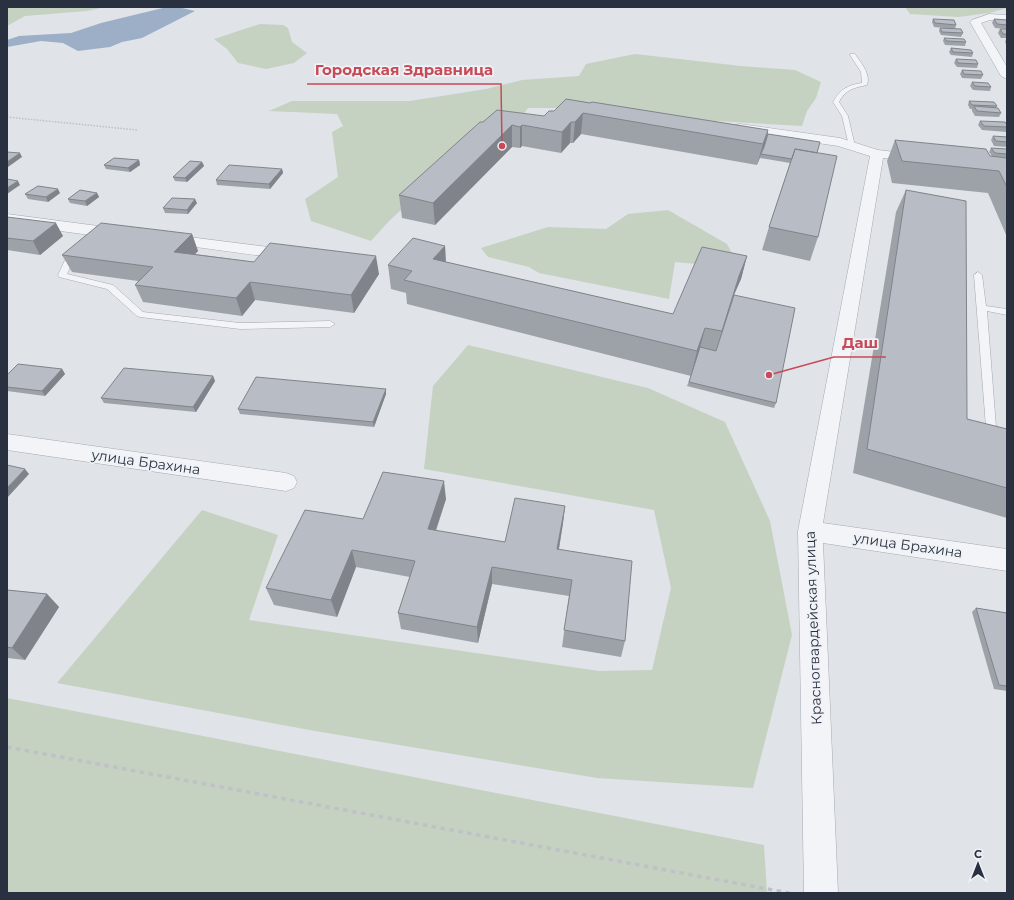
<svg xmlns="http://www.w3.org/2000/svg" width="1014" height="900" font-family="Montserrat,sans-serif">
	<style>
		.green { fill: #c5d2c1 }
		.water { fill: #9cafc7 }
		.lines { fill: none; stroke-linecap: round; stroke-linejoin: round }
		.service-casing { stroke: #a5aab2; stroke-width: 1 }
		.minor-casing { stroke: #a5aab2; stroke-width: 1 }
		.path-far1 { stroke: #bec1c7; stroke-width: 1.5; stroke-dasharray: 1.5 1.5; stroke-linecap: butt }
		.path { stroke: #bec1c7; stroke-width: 3.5; stroke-dasharray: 4.5 4.5; stroke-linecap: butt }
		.service { fill: #f2f4f7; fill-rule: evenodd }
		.minor { fill: #f2f4f7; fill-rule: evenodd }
		.wall { fill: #9da2a9 }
		.shaded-wall { fill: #80848a }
		.building { fill: #b7bcc5; stroke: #80848a }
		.labels { text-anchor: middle; stroke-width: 3.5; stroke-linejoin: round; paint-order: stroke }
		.street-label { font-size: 14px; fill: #29303f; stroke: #eff2f6 }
		.leader { fill: none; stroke: #c94957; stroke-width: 1.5 }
		.callout-dot { fill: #c94957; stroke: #eff2f6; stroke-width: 1.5 }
		.callout-label { font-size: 15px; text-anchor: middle; font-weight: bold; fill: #c94957; stroke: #eff2f6; stroke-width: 3.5; stroke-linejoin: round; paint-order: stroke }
	</style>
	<rect width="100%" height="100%" fill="#e0e3e8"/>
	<path class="green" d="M7,7H105L87,11L25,16L7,26Z
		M905,7H1007V8L989,13L958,17L910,14Z
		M260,24L283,25L288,28L292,42L307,53L294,63L266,69L238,63L227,49L214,39Z
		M635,54L741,66L795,70L821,82L816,98L807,111L802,126L716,121L695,127L581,108H528L516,124L491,128L389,221L371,241L311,221L305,199L338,177L332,132L343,126L337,114L269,111L292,101H410L486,89L522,80L579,76L586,64Z
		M668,210L727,244L740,268L675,262L669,299L539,273L529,267L488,257L481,248L548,227L606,229L628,214Z
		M468,345L648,388L725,422L770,521L792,635L753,788L597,778L315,731L57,683L202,510L278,535L249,620L599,671L652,670L671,588L654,510L424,469L433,386Z
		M7,698L764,845L767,893H7Z"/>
	<path class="water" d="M167,7H178L195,11L142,38L122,42L110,47L78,51L63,43L41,41L7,47V40L19,36L71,33L101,23Z"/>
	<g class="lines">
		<defs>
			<path id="service" d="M851,54H855C861,63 871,74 867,85C854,88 846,89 839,102L848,116L855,146L852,148L849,146L842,116L833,102C840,89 848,85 862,83L861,72L850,55Z
				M74,250H77L81,252L72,263L67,274L113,285L143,312L240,323L330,321L335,324L330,327L240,329L140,317L137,316L107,289L59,277L58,275L64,262Z
				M978,272L982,275L986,306L1007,309V315L987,311L996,427L995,430H987L986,427L974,275Z"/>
			<path id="minor" d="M989,14L1007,15V21L990,20L981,23L1007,67V79L1001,76L970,22L972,20Z
				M740,124L840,138L878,150L895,152L897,155L895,158H883L823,523L1007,549V571L823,543L838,893H804L798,531L870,156L838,146L736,131L734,128L736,125Z
				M7,214L121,229L127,231L129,234L127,237L121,239L7,224Z
				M165,234L292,250L298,252L300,255L298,258L292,260L159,242L157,239L159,236Z
				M7,434L286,473L294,476L297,482L294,488L286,491L7,450Z"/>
		</defs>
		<use href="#service" class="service-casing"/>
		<use href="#minor" class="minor-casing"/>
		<path class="path-far1" d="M7,117L137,130"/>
		<path class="path" d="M7,747L789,893"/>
		<use href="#service" class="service"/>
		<use href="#minor" class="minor"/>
	</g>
	<path class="wall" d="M933,19L956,25L955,29L934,27L932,22Z
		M994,19L1007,20V29L995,28L992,23Z
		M940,28L963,33L961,37L941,35L939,31Z
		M1000,29H1007V38H1001L998,33Z
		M944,38L966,42L965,46L945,45L943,41Z
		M1006,39H1007V46L1005,42Z
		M951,48L973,53L972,57L951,55L949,52Z
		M956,59L978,64L977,68L957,67L954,63Z
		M962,70L983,75L981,79L962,78L960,74Z
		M972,82L991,87L990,91L973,90L970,86Z
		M566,99L768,130V134L817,153L818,237L810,261L762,250L769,227L790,163L760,158L757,165L581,134L573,143H570L561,153L522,146L520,148L512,147L435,225L402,218L399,195L483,122L544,116L554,111Z
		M969,101L997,106L996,108L1001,113L999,117L975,116L972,111V109H970L968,105Z
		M980,121L1007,125V132L982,130L978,125Z
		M993,136L1007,137V147L994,146L991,140Z
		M895,140L992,156L989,152L991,148L1007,149V237L988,193L892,183L887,161Z
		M139,160L140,165L130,172L106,169L104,165Z
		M202,162L204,166L187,182L175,181L173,177Z
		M282,169L283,173L270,189L217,185L216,180Z
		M906,190L967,419L1007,429V518L853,473L896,212Z
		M60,193L48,202L28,199L25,194Z
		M97,193L99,197L87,206L70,203L68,199Z
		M197,203L188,214L165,213L163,208Z
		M7,217L63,236L40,255L7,250Z
		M192,234L198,251L195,254L254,262L379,274L354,313L255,300L242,316L143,302L135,285L138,281L72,272L62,255Z
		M445,246L446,262L673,314L747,256L741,279L734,295L776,403L774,408L687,386L691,376L407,304L406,293L391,289L388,265Z
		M62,369L65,374L45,396L7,391V375Z
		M213,376L215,381L196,412L104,403L101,398Z
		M386,389V394L374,427L240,414L238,409Z
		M446,499L436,531L505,542L565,506L563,523L559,549L625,641L621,657L562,647L569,596L492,584L478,643L401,629L398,613L410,577L356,567L337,617L274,605L266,588L363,519Z
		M7,590L47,594L59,607L25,660L7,658Z
		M976,608L1007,613V691L994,689L972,612Z"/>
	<path class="shaded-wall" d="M583,113L581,134L573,143L575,122Z
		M571,122L570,143L561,153L562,132Z
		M512,125V147L435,225L433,203Z
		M522,125V146L520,148V127Z
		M768,130L763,152L761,154L757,165L763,144Z
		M20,153L22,157L8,167L7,165V162Z
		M139,160L140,165L130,172L128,168Z
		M202,162L204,166L187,182L185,178Z
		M282,169L283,173L270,189L269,184Z
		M18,181L20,185L7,194V188Z
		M58,189L60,193L48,202L46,197Z
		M97,193L99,197L87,206L85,201Z
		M195,199L197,203L188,214L187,210Z
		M56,223L63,236L40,255L33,241Z
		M192,234L198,251L181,269L174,252Z
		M445,246L446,269L433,259Z
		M376,256L379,274L354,313L351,295Z
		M747,256L741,279L732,299L715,356L722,331L739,276Z
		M250,282L255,300L242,316L236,298Z
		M705,328L699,352L691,376L697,351Z
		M62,369L65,374L45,396L42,391Z
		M213,376L215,381L196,412L193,407Z
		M386,389V394L374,427L373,422Z
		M25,469L29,474L7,498V488Z
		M444,481L446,499L430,547L428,529Z
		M565,506L563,523L556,566L557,549Z
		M352,550L356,567L337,617L331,600Z
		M492,567V584L478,643L477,627Z
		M47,594L59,607L25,660L12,648Z"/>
	<path class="building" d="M933,19L954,20L956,25L935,23Z
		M994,19L1007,20V25L997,24Z
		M940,28L961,29L963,33L942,32Z
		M1000,29H1007V34H1003Z
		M944,38L964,39L966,42L947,41Z
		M951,48L971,50L973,53L953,52Z
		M956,59L976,60L978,64L958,63Z
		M962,70L981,71L983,75L964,74Z
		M972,82L988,83L991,87L975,86Z
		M566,99L590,103L592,102L768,130L763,144L583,113L575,122H571L562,132L522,125L520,127L512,125L433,203L399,195L480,122H483L497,110L544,116L549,111H554Z
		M969,101L994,102L997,106L972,105Z
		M974,106L998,108L1001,113L977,111Z
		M980,121L1005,122L1007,125V127L984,126Z
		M768,134L820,142L817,153L795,149L792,159L761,154L764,147Z
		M993,136L1007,137V142L996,141Z
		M895,140L986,149L990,156L1007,158V187L999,171L902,161Z
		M991,148L1007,149V154L995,153Z
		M795,149L837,156L818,237L769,227Z
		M7,152L20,153L7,162Z
		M114,158L139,160L128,168L104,165Z
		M190,161L202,162L185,178L173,177Z
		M229,165L282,169L269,184L216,180Z
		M7,179L18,181L7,188Z
		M38,186L58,189L46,197L25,194Z
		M80,190L97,193L85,201L68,199Z
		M906,190L966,201L967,419L1007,429V488L867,449Z
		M172,198L195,199L187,210L163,208Z
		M7,217L56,223L33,241L7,238Z
		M101,223L192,234L174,252L254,262L270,243L376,256L351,295L250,282L236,298L135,285L153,267L62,255Z
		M413,238L445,246L433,259L673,314L702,247L747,256L739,276L722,331L705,328L697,351L404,280L412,271L388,265Z
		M734,295L795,308L776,403L689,382L700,347L716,351Z
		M18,364L62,369L42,391L7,387V375Z
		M124,368L213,376L193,407L101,398Z
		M256,377L386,389L373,422L238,409Z
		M7,465L25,469L7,488Z
		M383,472L444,481L428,529L505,542L515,498L565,506L557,549L632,561L625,641L564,630L572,580L492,567L477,627L398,613L415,561L352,550L331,600L266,588L305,510L363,519Z
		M7,590L47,594L12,648L7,647Z
		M976,608L1007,613V686L999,685Z"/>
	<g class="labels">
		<g class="street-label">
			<text transform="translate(146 462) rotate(8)" y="5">улица Брахина</text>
			<text transform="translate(908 545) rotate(8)" y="5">улица Брахина</text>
			<text transform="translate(813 628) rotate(-92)" y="5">Красногвардейская улица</text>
		</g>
	</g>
	<path class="leader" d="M502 146L501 84H307M769 375L834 357H886"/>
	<g class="callout-dot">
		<circle cx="502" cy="146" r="4"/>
		<circle cx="769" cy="375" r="4"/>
	</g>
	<g class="callout-label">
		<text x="404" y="75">Городская Здравница</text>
		<text x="860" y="348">Даш</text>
	</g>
	<rect width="1014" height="900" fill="none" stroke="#29303f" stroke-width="16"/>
	<g transform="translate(978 864)" stroke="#eff2f6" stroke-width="3" paint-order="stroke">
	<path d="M0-3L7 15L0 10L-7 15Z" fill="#29303f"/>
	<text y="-6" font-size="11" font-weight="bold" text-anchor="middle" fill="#29303f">С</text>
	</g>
</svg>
